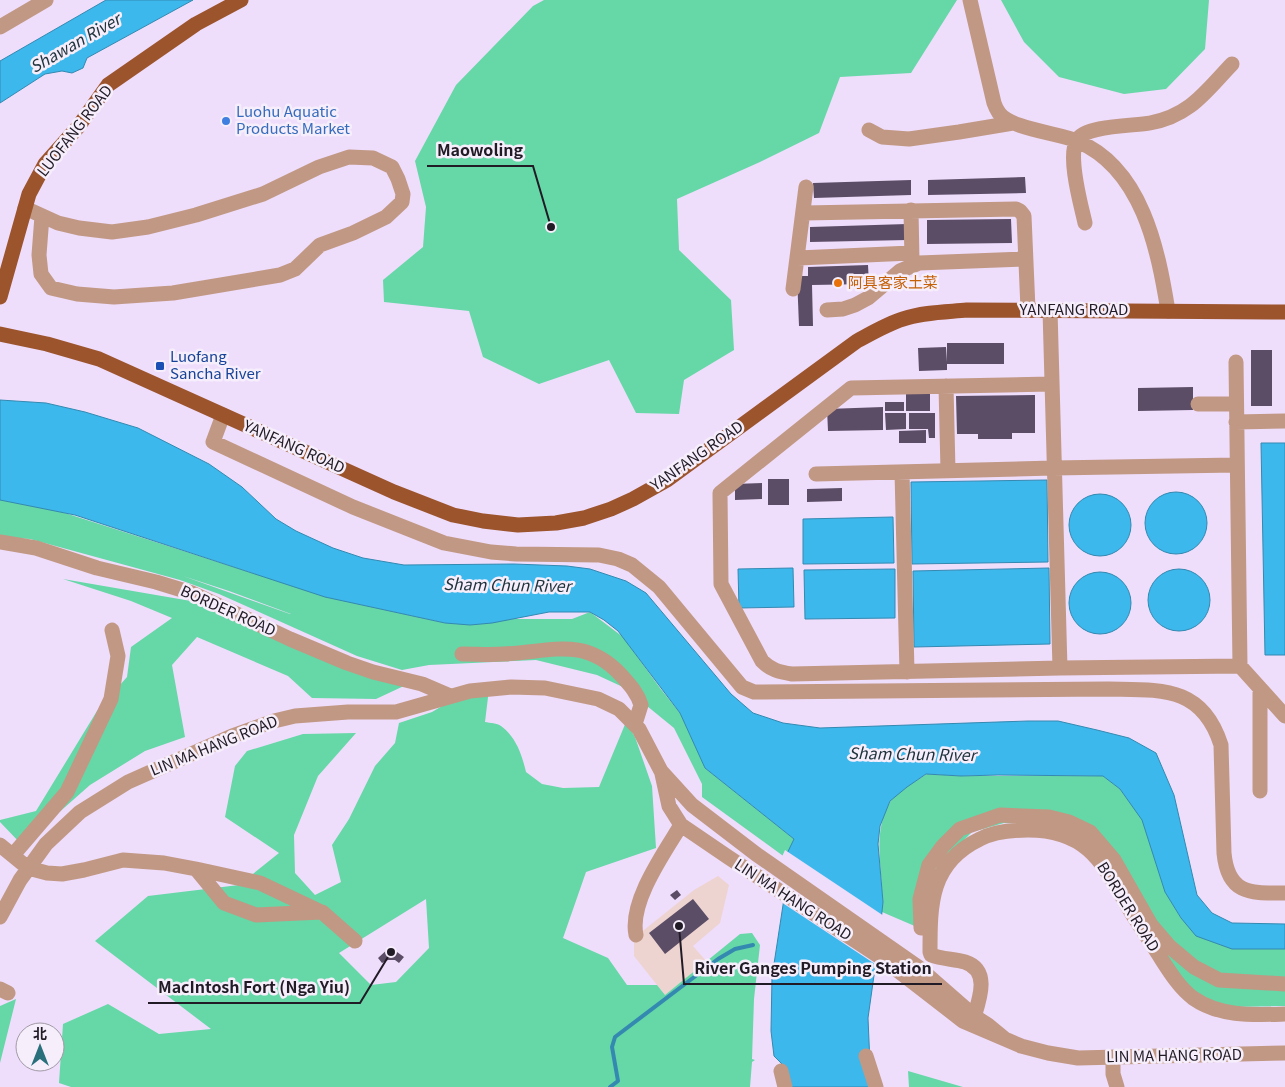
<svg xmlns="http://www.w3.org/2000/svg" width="1285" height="1087" font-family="Georgia,'Noto Sans SC',serif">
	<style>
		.industrial { fill: #eed4d0 }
		.green { fill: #66d7a7; fill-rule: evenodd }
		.water { fill: #3cb8ec; stroke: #3489b1 }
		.pier { fill: #efddfc }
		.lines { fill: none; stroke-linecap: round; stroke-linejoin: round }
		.stream { stroke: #3489b1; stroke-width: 4 }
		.building { fill: #5c4d67 }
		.minor { stroke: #c19883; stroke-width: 15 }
		.major { stroke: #9c542c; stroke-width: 15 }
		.shop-dot { fill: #3f7fe0; stroke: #f6effb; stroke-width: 2 }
		.food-dot { fill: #e8710a; stroke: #f6effb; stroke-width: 2 }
		.transit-dot { fill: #1a4fb4; stroke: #f6effb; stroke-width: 2 }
		.labels { text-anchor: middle; stroke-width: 5; stroke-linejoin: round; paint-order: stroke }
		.shop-label { font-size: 15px; fill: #366cbe; stroke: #f6effb; text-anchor: start }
		.street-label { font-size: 15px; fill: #211b26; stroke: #f6effb }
		.food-label { font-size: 15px; fill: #c56008; stroke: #f6effb; text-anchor: start }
		.transit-label { font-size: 15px; fill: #164399; stroke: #f6effb; text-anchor: start }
		.water-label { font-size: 16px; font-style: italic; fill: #1e323c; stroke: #f6effb }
		.leader { fill: none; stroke: #211b26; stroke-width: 2 }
		.callout-dot { fill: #211b26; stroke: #f6effb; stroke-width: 2 }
		.callout-label { font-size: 16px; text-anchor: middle; font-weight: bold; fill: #211b26; stroke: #f6effb; stroke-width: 5; stroke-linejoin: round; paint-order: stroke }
	</style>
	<rect width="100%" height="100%" fill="#efddfc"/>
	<path class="industrial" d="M718,876L729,885L720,923L693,946L707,962L665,995L634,956V938L694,890Z"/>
	<path class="green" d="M544,0H957L911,73L840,77L819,133L760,162L677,199L679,250L731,300L734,350L684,380L679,414L636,413L609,360L539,384L483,357L469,311L384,302L383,280L423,247L426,207L415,161L456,85L533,6Z
		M1001,0H1209L1205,49L1166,89L1124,94L1059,77L1024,42Z
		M0,496H12L249,572L359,604L445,623L512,619H572L590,612L623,637L660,688L687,722L705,768L794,839L786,858L702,797V784L674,728L625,688L597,675L536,660L429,665L402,670L357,656L219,594L180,580L30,539L0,537ZM183,576L229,591L291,614H290Z
		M63,579L191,601L406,685L376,699L312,698L288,676L197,637L172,665L185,737L145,751L90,785L22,845L0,822V820L36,811L97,711L127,677L131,647L172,618L131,601Z
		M489,689L485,722C490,723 497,723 501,726C516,737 522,755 526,772L542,784L563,788L599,787L626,722L635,737L652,786L656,848L586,872L563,938L608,958L627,985H657L665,995L740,934L752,933L760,945L754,999L752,1059L755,1060L752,1062L750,1087H71L59,1083L63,1024L108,1004L159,1034L211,1029L95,941L148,896L239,885L279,853L225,817L235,766L247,751L303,734L356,733L318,776L294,835L295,873L315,895L341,882L332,845L349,819L375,766L395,743L399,723L432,712L449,702ZM426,899L429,948L396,982L371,985L339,953Z
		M927,774L961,776H1103L1120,789L1143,820L1166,893L1181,918L1285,948V1006L1233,1007L1212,1001L1191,989L1174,967L1111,873L1048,824L1004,823L972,832L935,869L924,930L882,912C885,876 870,836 890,802C896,792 916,781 927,774Z
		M16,999L0,1063V1006Z
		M908,1071L963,1087H909Z"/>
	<path class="water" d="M106,0H193L87,58L83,68L72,73L62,71L45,74L0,103V61Z
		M0,400L46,403L85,412L138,428L209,464L242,487L276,519L296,531L333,548L363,558L404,565L514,564L567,566L590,569L626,581L646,593L731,694L753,713L783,723L820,728L1028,721H1058L1097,730L1129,738L1156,753L1174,795L1197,895L1212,913L1232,923L1285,924V949H1232L1196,936L1181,918L1165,892L1142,820L1120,789L1103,776L998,775L961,776L926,774L907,787L890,801L880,826L878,844L883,902L879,940L868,1018L871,1087H791L784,1066L774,1056L771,1031L772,977L787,879L780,868L794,839L705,768L680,713L618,631L604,620L590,612H549L492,623L470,625L445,623L325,597L75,515L0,500Z
		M1261,443H1285V655H1265Z
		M1047,480L1048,562L912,564L911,482Z
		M1145 523a31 31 0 1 1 62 0a31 31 0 1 1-62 0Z
		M1069 525a31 31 0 1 1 62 0a31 31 0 1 1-62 0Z
		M893,517L894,563L803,564V519Z
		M793,568L794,607L739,608L738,569Z
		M1049,568L1050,644L914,647L913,571Z
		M1148 600a31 31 0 1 1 62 0a31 31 0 1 1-62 0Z
		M895,569V618L805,619L804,570Z
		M1069 603a31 31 0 1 1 62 0a31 31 0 1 1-62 0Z"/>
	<path class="pier" d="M785,850L884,916L878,966L781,902L784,879L777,868Z"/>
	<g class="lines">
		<path class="stream" d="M610,1087L618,1081L612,1047L615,1037L718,959L735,949L753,945"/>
	</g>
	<path class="building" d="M1025,177L1026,193L928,195V180Z
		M911,180V195L814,198L813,183Z
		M1011,219L1012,243L927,244V220Z
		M907,224L908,240L810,242V227Z
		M868,265L869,284L812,285L813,326H799L797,276H808V267Z
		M947,343H1004V364H947V370L919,371L918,348L946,347L947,362Z
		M1251,350H1272V406H1251Z
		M1193,387V410L1138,411V388Z
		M906,393H930V411H906Z
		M1035,395V433H1012V439H978V434H957L956,396Z
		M885,402H904V411H885Z
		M883,407V430L828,431L827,409Z
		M885,413H906V429L886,430Z
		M909,413H935V438H929L928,429H909Z
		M926,430V443H899V431Z
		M768,479H789V505H768Z
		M762,483V499L735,500V484Z
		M842,488V501L807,502V489Z
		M677,890L681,895L675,900L670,895Z
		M693,899L709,919L665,954L649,933Z
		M390,947L404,957L399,963L395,960H388L382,963L378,958Z"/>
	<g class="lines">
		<path class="minor" d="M970,0L994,103C995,106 997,110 999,113C1011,129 1058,133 1077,141C1142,168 1158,249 1168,311
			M0,27L46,0
			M869,130L882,137L909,139L959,132L1013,123
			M25,208L58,223L79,228L112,232L148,227L196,215L263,194L319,167L349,157L373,158L392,167L398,179L403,194L402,202L386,217L353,233L320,245L295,269L280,275L173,293L114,297L77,294L51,288L41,274L39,255L42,216
			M911,210L912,261
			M804,213L1016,209L1020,211L1024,216L1028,309
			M1085,223C1081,205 1067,156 1077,140C1086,125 1134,126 1150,123C1190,116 1206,91 1232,64
			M798,258L911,253
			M793,289L806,187
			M827,310L843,309L855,305L868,298L900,271L919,263L1025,259
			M1050,310L1060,668
			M1236,362L1240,666L1285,716
			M1051,384L851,388L720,493L721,584L762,661C771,670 779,672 792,674L1060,668L1240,666
			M946,386L948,471
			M1198,404H1236
			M223,415L213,442L353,507L444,543L491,552L516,554L599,555L618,559L632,565L659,587L742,687L754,692L1108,689C1160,690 1202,685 1221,745L1224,853C1228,895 1251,893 1285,893
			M1236,422L1285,421
			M902,472L907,672
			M816,474L1053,468L1236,465
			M0,542L36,548L97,568L156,582L192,593L290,639L347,663L373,672L422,684L450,696
			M462,654C476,654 490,655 504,654C550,652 584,636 620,674C629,684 637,692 641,705L635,724
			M662,774L669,806L681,825L728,857L883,959L963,1021L1021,1046L1048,1053L1078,1058L1285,1053
			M1260,791V688
			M0,845L28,868L47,873L62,874L84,870L123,860L164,863L196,869L224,903L256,915L322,912L355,941
			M13,855L67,792L111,699L118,656L112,630
			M196,869L260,883L319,911
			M0,917L20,880L46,844L80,812L128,782L232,736L274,721L295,716L348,712H396L470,691L511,687L545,688L598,699L619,709L639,729L661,771L692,805L756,854L918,967L974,1016L988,1025L1005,1039
			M921,928L920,899L929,865L943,846L960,829L1000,815L1049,817L1069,822L1090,832L1114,860L1151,925L1169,946L1194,967L1219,980L1285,984
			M636,935C629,902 664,853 681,825
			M0,989L8,993
			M972,1024C977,1005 993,971 965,962C954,959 942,959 931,955L930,952C930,904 930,863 980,839C995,831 1012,830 1028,830C1090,830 1104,866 1131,912C1141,928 1152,944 1162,960C1171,974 1180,988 1193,998C1220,1017 1253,1015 1285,1014
			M866,1056L876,1087
			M1113,1057V1074L1117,1087
			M781,1071L785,1087"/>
		<path class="major" d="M0,297L29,194L45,164L78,127L108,85L196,24L241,0
			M0,334L47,344L99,359L394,492L453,515L483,521L518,525L556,523L584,518L611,509L633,499L667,480L857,341C872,333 887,324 903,319C924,312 946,312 967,310L1285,312"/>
	</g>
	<circle class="shop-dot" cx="226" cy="121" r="5"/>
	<circle class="food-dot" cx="838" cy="283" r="5"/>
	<rect class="transit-dot" x="155" y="361" width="10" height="10" rx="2.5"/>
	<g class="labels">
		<g class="shop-label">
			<text x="236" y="117">Luohu Aquatic<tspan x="236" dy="17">Products Market</tspan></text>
		</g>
		<g class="street-label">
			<text transform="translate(75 131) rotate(-52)" y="5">LUOFANG ROAD</text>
			<text x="1074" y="315">YANFANG ROAD</text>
			<text transform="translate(294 447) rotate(24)" y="5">YANFANG ROAD</text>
			<text transform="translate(697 456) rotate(-35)" y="5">YANFANG ROAD</text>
			<text transform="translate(228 611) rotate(24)" y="5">BORDER ROAD</text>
			<text transform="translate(214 746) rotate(-22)" y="5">LIN MA HANG ROAD</text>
			<text transform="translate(793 900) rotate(33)" y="5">LIN MA HANG ROAD</text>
			<text transform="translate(1128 907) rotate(58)" y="5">BORDER ROAD</text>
			<text transform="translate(1174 1056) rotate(-1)" y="5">LIN MA HANG ROAD</text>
		</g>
		<g class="food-label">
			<text x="848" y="288">阿具客家土菜</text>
		</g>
		<g class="transit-label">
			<text x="170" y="362">Luofang<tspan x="170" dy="17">Sancha River</tspan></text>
		</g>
		<g class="water-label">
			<text transform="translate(75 43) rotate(-30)" y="6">Shawan River</text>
			<text transform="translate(507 585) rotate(1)" y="6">Sham Chun River</text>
			<text transform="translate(912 754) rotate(1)" y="6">Sham Chun River</text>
		</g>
	</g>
	<path class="leader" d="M551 227L533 166H427M679 926L684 984H942M391 952L360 1003H148"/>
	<g class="callout-dot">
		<circle cx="551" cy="227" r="5"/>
		<circle cx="679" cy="926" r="5"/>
		<circle cx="391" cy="952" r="5"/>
	</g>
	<g class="callout-label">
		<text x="480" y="156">Maowoling</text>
		<text x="813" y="974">River Ganges Pumping Station</text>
		<text x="254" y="993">MacIntosh Fort (Nga Yiu)</text>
	</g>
	<g transform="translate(40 1047)"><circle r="24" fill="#f6effb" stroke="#a19aa6"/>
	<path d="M0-4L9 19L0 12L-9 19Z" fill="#29707c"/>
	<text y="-8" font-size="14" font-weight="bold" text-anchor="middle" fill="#211b26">北</text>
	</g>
</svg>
